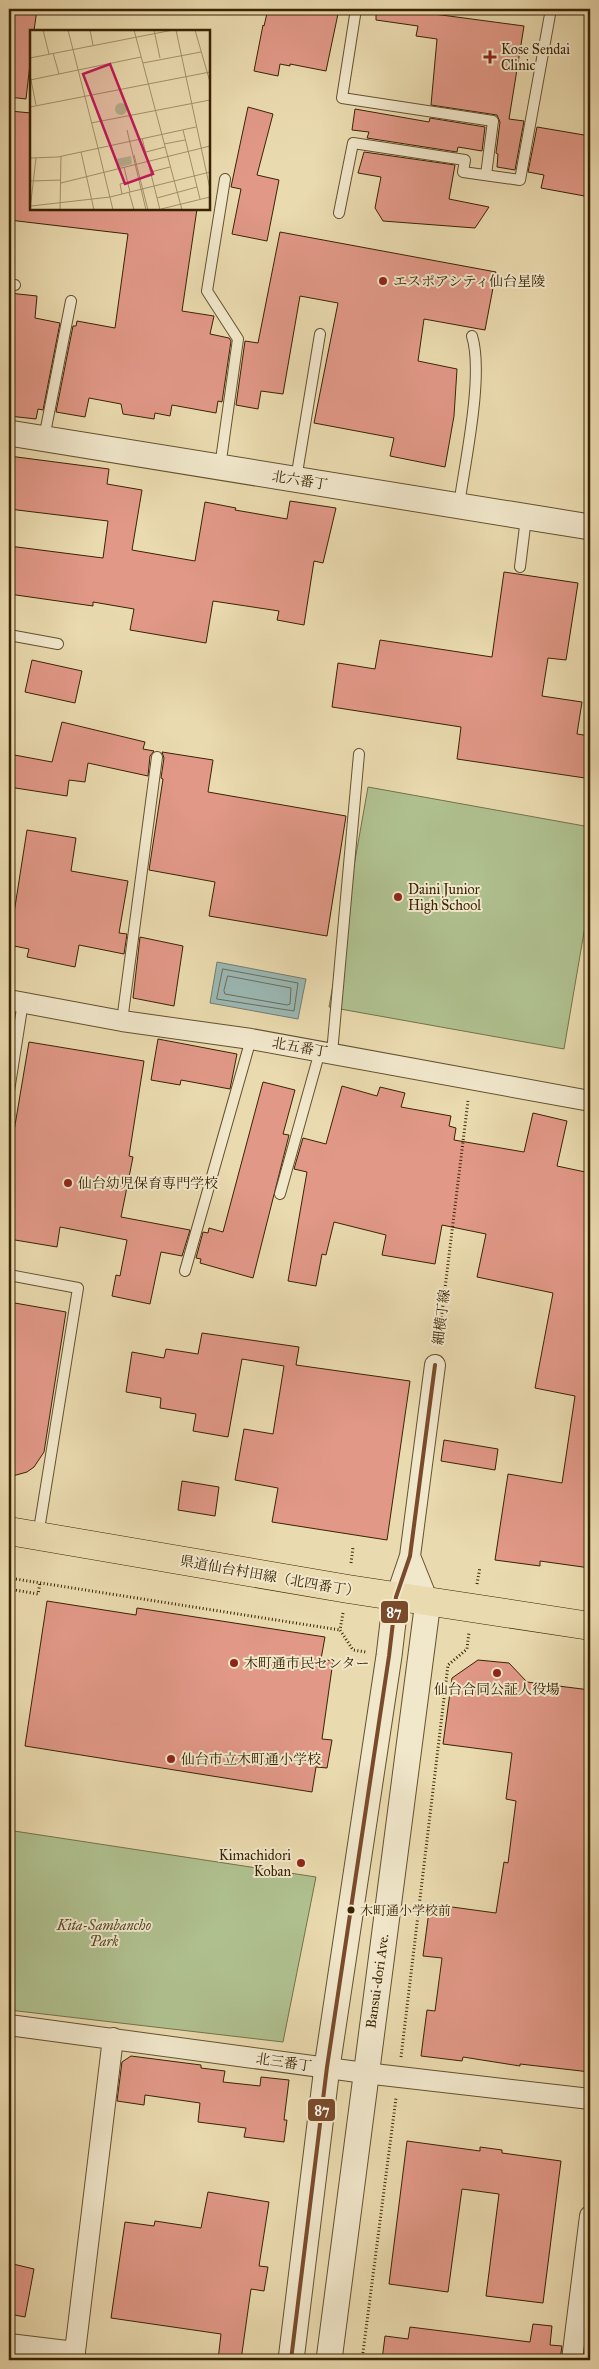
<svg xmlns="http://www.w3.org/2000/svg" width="599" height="2369" font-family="'IM FELL Great Primer','Noto Serif JP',serif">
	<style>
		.green { fill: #b0c190; stroke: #74724a }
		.water { fill: #9bb8b4; stroke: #737c6d }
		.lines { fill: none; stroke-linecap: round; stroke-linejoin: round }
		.shore { stroke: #6a6e5c; stroke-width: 1 }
		.building { fill: #e19887; stroke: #382303 }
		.service-casing { stroke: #64512e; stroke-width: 12 }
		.minor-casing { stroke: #64512e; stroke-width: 22 }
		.tertiary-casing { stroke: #64512e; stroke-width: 27 }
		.primary-casing { stroke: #382303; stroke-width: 29 }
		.path { stroke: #382303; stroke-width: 3; stroke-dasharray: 1 2.5; stroke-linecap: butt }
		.service { stroke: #f1e7cb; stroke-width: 10 }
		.minor { stroke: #f1e7cb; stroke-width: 20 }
		.tertiary { stroke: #f1e7cb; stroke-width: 25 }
		.primary { stroke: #eadaaf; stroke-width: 28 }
		.bus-1-casing { stroke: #f1e7cb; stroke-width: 8 }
		.bus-1 { stroke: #7a4b2a; stroke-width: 4 }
		.poi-dot { fill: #8f2418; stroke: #f1e7cb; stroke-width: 2 }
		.bus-dot { fill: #382303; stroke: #f1e7cb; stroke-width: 2 }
		.labels { text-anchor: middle; stroke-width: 4; stroke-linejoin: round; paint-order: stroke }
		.bus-label { font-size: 13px; fill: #382303; stroke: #f1e7cb; text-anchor: start }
		.poi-label { font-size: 14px; fill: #382303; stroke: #f1e7cb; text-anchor: start }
		.street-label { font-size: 14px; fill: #382303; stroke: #f1e7cb }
		.park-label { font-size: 14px; font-style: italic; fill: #564a26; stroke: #f1e7cb }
		.inset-road { fill: none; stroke: #a3916a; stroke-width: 1 }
		.view { fill: #c2185b; fill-opacity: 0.15; stroke: #c2185b; stroke-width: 2.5 }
		.inset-edge { fill: none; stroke: #382303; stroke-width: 2.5 }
		.line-badge { stroke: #f1e7cb; stroke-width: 2 }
		.badge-label { font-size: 14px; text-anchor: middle; font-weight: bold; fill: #fff }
	</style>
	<rect width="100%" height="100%" fill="#eadaaf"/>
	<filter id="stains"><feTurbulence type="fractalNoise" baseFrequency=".004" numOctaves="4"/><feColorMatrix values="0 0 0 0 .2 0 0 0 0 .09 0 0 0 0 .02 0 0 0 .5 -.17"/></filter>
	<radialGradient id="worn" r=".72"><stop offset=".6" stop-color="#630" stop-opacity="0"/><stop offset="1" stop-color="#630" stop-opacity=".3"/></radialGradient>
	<path class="green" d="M368,787L590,827V897L564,1049L329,1007Z
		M14,1831L316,1877L283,2042L9,2010V1860Z"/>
	<path class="water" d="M217,962L306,979L298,1019L210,1003Z"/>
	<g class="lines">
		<path class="shore" d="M223,969L298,983L294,1011L217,999Z
			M228,976L291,988L290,1004L287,1005L225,994L224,991Z"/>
	</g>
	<path class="building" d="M9,9H37L34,31H31V55L26,99L9,97Z
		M268,9H339L326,71L290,64V66L280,64L278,76L254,71L263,25L264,26Z
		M376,9H435L434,14L524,26L509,119L524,121L515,170L497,167L498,154L496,153L500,122L497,115L431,105L437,39L416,36L418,26L376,20Z
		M248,107L273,114L257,175L279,180L267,241L232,234L241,189L231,187Z
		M355,109L429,122L430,118L485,127L482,151L458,147L457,152L367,138L369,132L352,130Z
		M10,111L31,113V209H197L182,311L214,316L210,334L229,338L231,341L222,402L218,401L216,413L172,405L170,416L155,413L154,419L123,414L121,404L89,398L85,417L56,412L73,326H76L77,321L115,328L128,234L9,220Z
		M537,127L590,136V197L541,188L544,175L528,172Z
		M364,152L455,165L449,199L489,207L475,228L383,221L375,208L381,177L358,173Z
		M280,232L496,272L485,330L424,319L418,361L457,369L454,416L445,467L390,456L394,438L314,423L338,303L300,296L283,394L261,391L258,409L236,405L245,341L258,343Z
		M9,293L37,296L35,318L60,323L43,410L38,409L36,419L9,416Z
		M9,456L109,469L107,484L142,490L132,550L195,561L205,502L236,508L235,510L287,519L290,501L336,508L323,563L314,561L304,625L277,620L279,611L213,601L206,643L130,630L134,609L93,602V606L9,594V546L103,558L108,521L9,509Z
		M504,572L578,583L566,660L548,658L542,696L582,702L577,734L590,736L585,778L457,759L461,727L332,707L338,663L375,669L380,640L492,657Z
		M32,660L82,671L75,703L25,692Z
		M62,722L145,742L143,749L154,751L150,756L148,776L88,763L85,782L69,780L67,796L9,787V754L52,762Z
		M162,752L213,760L208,792L346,816L327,936L209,916L215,882L149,870L163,779L161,778L164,758Z
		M27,830L76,838L71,871L128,881L119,933L127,934L124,954L79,945L75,967L27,957L29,949L9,945Z
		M140,937L183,946L174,1006L133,998Z
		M158,1039L237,1054L230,1089L181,1080L180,1085L151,1080Z
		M29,1042L144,1061L129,1156L133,1157L121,1217L190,1230L182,1256L161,1252L150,1304L112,1296L116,1275L120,1276L127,1240L60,1227L57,1247L9,1239V1143H12Z
		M263,1082L295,1090L283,1134L289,1135L253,1278L200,1263L201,1259L196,1258L203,1232L208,1233L209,1228L223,1232Z
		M342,1086L377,1096L380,1087L405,1093L401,1107L451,1116L449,1126L456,1128L454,1140L524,1152L533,1113L567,1121L557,1166L590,1173V1568L540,1561V1566L495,1560L508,1474L562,1483L575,1396L535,1388L553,1293L477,1277L486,1234L442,1225L435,1264L382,1255L386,1235L334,1222L326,1255L322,1254L316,1286L288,1281L307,1172L294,1169L303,1138L326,1144Z
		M9,1302L66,1312L44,1452L34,1467L27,1472L9,1477Z
		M202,1333L299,1347L296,1365L410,1381L387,1540L272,1522L278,1488L235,1480L244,1429L273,1434L284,1366L242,1359L228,1437L193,1431L196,1414L160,1408L161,1398L126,1392L132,1352L164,1358L166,1349L198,1354Z
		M444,1440L498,1449L495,1470L441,1461Z
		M182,1481L219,1487L215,1516L178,1510Z
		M47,1601L136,1615L137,1608L325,1637L321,1659L333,1661L322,1739L332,1740L327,1768L316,1767L312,1792L25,1746Z
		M478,1660L509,1663L527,1682L590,1690V2072L520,2064V2066L463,2057L462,2061L421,2056L427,2010L435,2011L442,1958L423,1956L430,1904L496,1913L504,1862L508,1863L516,1801L506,1799L512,1753L443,1744L452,1678Z
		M131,2056L201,2065V2068L225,2071L223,2082L260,2086L261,2077L289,2080L284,2120H287L284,2142L244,2137L246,2128L198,2122L200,2103L145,2095L144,2105L117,2101L122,2062Z
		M407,2141L480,2151V2147L502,2150V2153L561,2161L543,2303L486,2296L499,2194L462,2189L448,2292L389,2284Z
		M208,2192L269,2202L259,2266L268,2267L264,2291L251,2289L241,2360H218L221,2334L111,2318L125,2222L154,2226L155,2221L201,2228Z
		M13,2264L34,2269L25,2317L9,2314V2278Z
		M533,2324L552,2326L550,2345L562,2346L560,2360H382L385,2336L408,2339L410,2327L530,2342Z"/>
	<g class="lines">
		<defs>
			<path id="service" d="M356,9L342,98L493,121L486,175
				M339,213L353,143L465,160L463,172L520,180L551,9
				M9,284L15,285
				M44,438L71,301
				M220,467L238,339L207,291L225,179
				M296,479L320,334
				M459,505C465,462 484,375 472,336
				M520,567L526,518
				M9,635L58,644
				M590,688V687
				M122,1021L157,757
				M332,1053L359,754
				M9,1091L23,1002
				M280,1194L320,1051
				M185,1271L251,1039
				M9,1275L78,1288L38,1536"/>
			<path id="minor" d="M9,1000L122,1021L251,1039L590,1101
				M410,1556L428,1601
				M396,1597L410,1556L435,1365
				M9,2025L365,2073L590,2099
				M9,2344L75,2352
				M74,2360L113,2038
				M572,2360L590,2216"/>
			<path id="tertiary" d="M9,433L590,527
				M291,2360L327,2067L389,1656L396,1597
				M329,2360L428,1601"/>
			<path id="primary" d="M9,1531L348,1589L590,1626"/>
		</defs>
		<use href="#service" class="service-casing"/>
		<use href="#minor" class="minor-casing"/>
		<use href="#tertiary" class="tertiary-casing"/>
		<use href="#primary" class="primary-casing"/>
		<path class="path" d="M438,1345L468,1101
			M351,1563L353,1547
			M9,1578L340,1630
			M477,1584L480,1567
			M9,1589L38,1594L40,1583
			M343,1613L340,1630L353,1650L366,1652
			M401,2057L448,1665L467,1649L469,1632
			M362,2360L396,2098"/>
		<use href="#service" class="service"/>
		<use href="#minor" class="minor"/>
		<use href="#tertiary" class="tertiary"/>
		<use href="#primary" class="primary"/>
		<defs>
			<path id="bus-1" d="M291,2360L327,2067L389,1656L396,1597L410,1556L435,1365"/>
		</defs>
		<use href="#bus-1" class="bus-1-casing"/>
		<use href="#bus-1" class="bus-1"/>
	</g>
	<g class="poi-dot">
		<path d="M487.5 49.5h5v5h5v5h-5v5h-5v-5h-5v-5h5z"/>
		<circle cx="383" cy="281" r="5"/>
		<circle cx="398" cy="897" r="5"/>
		<circle cx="68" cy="1183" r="5"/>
		<circle cx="234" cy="1663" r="5"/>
		<circle cx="497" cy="1673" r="5"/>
		<circle cx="171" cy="1759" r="5"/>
		<circle cx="301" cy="1863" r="5"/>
	</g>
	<circle class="bus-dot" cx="351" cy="1910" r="4.5"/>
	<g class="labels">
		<g class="bus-label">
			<text x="360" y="1915">木町通小学校前</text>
		</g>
		<g class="poi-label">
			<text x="501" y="54">Kose Sendai<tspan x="501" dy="16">Clinic</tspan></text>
			<text x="393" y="286">エスポアシティ仙台星陵</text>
			<text x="408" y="894">Daini Junior<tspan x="408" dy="16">High School</tspan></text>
			<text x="78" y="1188">仙台幼児保育専門学校</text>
			<text x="244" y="1668">木町通市民センター</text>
			<text x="497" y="1694" text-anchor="middle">仙台合同公証人役場</text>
			<text x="181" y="1764">仙台市立木町通小学校</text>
			<text x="291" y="1860" text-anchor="end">Kimachidori<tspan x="291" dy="16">Koban</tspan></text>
		</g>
		<g class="street-label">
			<text transform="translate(300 480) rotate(9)" y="5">北六番丁</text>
			<text transform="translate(300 1047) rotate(10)" y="5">北五番丁</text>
			<text transform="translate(441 1317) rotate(-83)" y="5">細横丁線</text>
			<text transform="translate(270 1576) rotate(10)" y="5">県道仙台村田線（北四番丁）</text>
			<text transform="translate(377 1981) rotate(-82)" y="5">Bansui-dori Ave.</text>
			<text transform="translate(284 2062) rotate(8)" y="5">北三番丁</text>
		</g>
		<g class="park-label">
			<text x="104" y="1930">Kita-Sambancho<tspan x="104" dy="16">Park</tspan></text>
		</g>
	</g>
	<g transform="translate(30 30)">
		<rect width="180" height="180" fill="#eadaaf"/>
		<path d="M85 79a6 6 0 1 1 12 0a6 6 0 1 1-12 0ZM101,126L102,134L87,138L86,129Z" fill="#b0c190"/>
		<path class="inset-road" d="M13,0L19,24M38,0L68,118M60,0L63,15M104,0L152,180M124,0L130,28M146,0L180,159M165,0L180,52M23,23L29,44M0,28L143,0M113,33L171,22M0,45L6,75M0,50L111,27M0,77L180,42M61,93L180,70M97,100L116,180M153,100L170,169M112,108L130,180M134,114L155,110M68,118L83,180M51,122L64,180M116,122L135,117M104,125L118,180M0,128L28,127L166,97M94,137L100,162M121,142L140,137M0,151L31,150M31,153L180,116M99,162L104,180M92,164L90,154L98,152M127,168L167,157M1,176L80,167L180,142M131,179L180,167M0,180L6,128M30,180L31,126"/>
		<path class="view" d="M80,34L123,144L95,154L53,44Z"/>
		<rect width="180" height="180" class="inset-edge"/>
	</g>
	<g class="line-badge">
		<rect x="380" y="1600" width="29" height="24" rx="5" fill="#7a4b2a"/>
		<rect x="307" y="2098" width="29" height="24" rx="5" fill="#7a4b2a"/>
	</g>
	<g class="badge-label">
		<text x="394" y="1617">87</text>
		<text x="322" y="2115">87</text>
	</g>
	<rect width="599" height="2369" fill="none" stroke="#eadaaf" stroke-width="30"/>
	<rect x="10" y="10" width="579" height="2349" fill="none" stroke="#382303" stroke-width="2.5"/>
	<rect x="15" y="15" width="569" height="2339" fill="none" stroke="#382303"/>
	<rect width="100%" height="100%" filter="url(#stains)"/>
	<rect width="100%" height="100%" fill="url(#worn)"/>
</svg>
